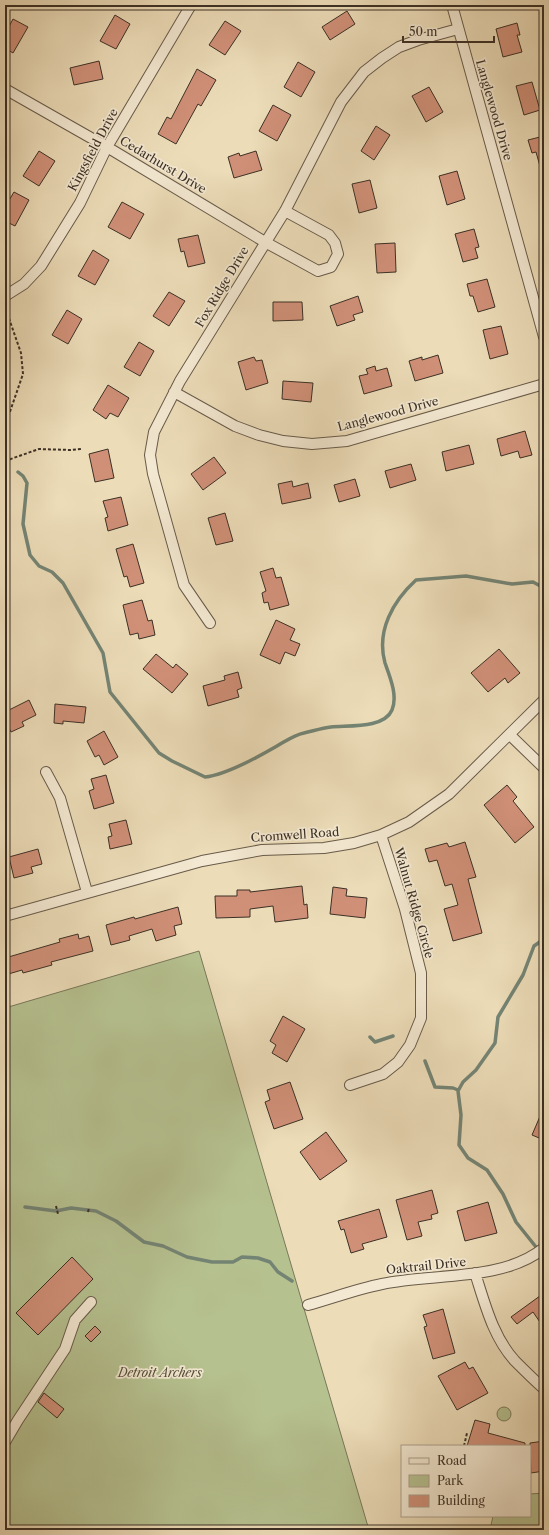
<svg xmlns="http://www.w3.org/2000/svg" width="549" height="1535" font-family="'Libre Caslon Text',serif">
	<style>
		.green { fill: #b6c190; stroke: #79785a }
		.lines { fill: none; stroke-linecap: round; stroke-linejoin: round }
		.stream { stroke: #748474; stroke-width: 3.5 }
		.building { fill: #d09078; stroke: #3c3025 }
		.minor-casing { stroke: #685b4a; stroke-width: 12 }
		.path { stroke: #3c3025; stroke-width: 2; stroke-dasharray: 3 2; stroke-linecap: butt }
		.minor { stroke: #f3e8d1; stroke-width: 10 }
		.labels { text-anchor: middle; stroke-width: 3.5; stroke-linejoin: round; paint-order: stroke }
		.street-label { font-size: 12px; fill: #3c3025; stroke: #f3e8d1 }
		.park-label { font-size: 12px; font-style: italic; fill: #544d3a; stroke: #f3e8d1 }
	</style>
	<rect width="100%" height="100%" fill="#ecdcb8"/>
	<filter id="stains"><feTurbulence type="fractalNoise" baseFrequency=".005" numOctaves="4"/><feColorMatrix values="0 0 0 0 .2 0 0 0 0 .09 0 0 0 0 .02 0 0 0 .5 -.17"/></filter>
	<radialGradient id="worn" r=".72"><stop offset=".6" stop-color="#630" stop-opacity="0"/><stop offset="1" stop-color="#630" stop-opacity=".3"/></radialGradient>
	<path class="green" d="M199,951L369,1530H5V1008Z
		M497 1414a7 7 0 1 1 14 0a7 7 0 1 1-14 0Z
		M544,1493V1530H490L493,1516H530V1494Z"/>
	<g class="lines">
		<path class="stream" d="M18,472L23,476L27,483L23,524L30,555L39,566L52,572L63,583L103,653L110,692L159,753L172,761L205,777C226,775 258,757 277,746C286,741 294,735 304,733C313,731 322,728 331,727C347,725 384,729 392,710C398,696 390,677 385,663C376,631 393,601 416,580L466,576L512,584L533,582L544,588
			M544,939L534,946L523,975L498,1017L495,1043L476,1070L463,1082L458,1091L461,1115L459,1145L468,1158L487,1170L503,1194L516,1222L544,1257
			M370,1037L375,1042L393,1036
			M425,1061L435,1087L453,1088L458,1090
			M25,1207L56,1211L71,1208L96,1211L116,1221L144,1242L163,1246L187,1257L212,1262H233L242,1257L258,1258L270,1262L278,1272L292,1281"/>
	</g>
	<path class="building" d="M347,11L355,24L330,40L322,27Z
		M115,15L130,24L116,49L100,41Z
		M13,19L28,27L13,53L5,48V34Z
		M225,21L241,31L225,55L209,45Z
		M517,23L520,35H517L522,52L503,57L496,29Z
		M99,61L103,79L74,85L70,68Z
		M298,62L315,72L301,97L284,87Z
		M197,69L216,80L201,106L198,104L176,144L158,134L167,117L171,119Z
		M532,82L540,110L524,115L516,86Z
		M429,87L443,112L426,122L412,96Z
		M273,105L291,115L277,141L259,131Z
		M376,126L390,135L374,160L361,151Z
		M544,136V169L541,170L536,152L532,153L528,140Z
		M39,151L55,161L39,186L23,176Z
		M256,151L262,170L234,178L228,157L239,153L240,156Z
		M457,171L465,199L447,205L439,176Z
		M370,180L377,208L359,213L352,184Z
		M14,192L29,200L15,226L5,221V207Z
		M122,202L144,214L130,239L108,227Z
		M474,229L479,247L475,248L478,258L463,262L455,234Z
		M198,235L205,263L188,267L184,251L181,252L178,239Z
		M395,243L396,272L377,273L375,244Z
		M93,250L109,260L95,285L78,276Z
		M487,279L495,307L478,312L473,296H470L467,284Z
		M169,292L185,301L169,326L153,316Z
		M358,296L363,312L353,315L355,320L337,326L330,306Z
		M273,302H302L303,320L273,321Z
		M67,310L82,319L68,344L52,335Z
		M501,326L508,354L490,359L483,330Z
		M139,342L154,351L140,376L124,367Z
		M438,355L443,373L415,381L409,361L422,357V360Z
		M254,357L256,361L262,360L268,383L246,390L238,362Z
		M375,366L376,371L387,368L392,386L364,394L359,376L368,374L366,369Z
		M283,381L313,383L311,402L282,399Z
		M108,385L129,398L118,417L110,413L106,419L93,410Z
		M525,431L532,455L520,458L518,451L501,456L497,439Z
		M469,445L474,464L446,471L442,452Z
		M108,449L114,478L95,482L89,454Z
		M214,457L226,473L203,490L191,474Z
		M411,464L416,480L390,488L385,471Z
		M355,479L360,496L339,502L334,485Z
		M292,481L293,487L308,483L311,498L282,504L278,484Z
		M121,497L128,525L108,531L105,518L108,517L103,501Z
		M225,513L233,541L216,545L208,518Z
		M133,544L144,583L130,587L127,576L124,577L116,549Z
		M273,568L276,578L281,577L289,605L270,610L268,602L264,603L262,593L266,591L260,572Z
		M142,600L148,621L152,620L155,635L139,639L138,633L130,635L123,605Z
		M276,620L295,629L290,640L300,644L295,656L285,652L280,664L260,655Z
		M499,649L520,673L508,683L505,678L488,692L471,673Z
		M156,654L173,668L176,664L188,674L172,693L143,669Z
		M238,672L242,688L237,690L239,697L208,706L203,686L225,680L224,676Z
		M29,700L36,715L22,722L24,726L11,732L5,719V712Z
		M55,704L86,707L84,723L63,721V724L54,723Z
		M104,731L118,757L104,765L99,755L95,757L87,741Z
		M106,775L114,803L94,809L89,791L94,789L91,779Z
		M507,785L517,797L513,801L534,827L515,843L484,805Z
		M126,820L132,844L110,849L108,837L112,836L109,824Z
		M465,842L476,877L468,879L482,933L453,941L444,909L458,905L452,884L445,886L437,860L429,862L425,849L447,843L449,847Z
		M38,849L42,864L31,867L33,873L14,878L9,857Z
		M302,886L304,905L307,904L308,918L275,922L273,906L250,909V917L216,918L215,896H237V890H250V892Z
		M333,887L347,889L346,896L367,898L365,918L330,914Z
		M178,907L182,924L174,926L176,935L156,941L152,929L129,936L130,940L111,945L106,925L134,917L135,919Z
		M78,934L79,939L89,936L93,951L51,962L52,965L23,973L22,970L5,975V958L60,942L59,939Z
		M283,1016L305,1029L287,1062L272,1053L276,1045L270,1041Z
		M290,1082L303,1119L274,1129L265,1102L270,1100L267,1090Z
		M544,1107V1140L532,1135Z
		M326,1132L347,1161L320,1180L300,1152Z
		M432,1190L438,1213L431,1215L432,1219L418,1222L422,1236L407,1240L396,1200Z
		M488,1202L497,1233L465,1241L457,1211Z
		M379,1209L387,1237L362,1244L364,1249L351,1253L344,1229L341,1230L338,1221Z
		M72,1257L93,1279L38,1335L16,1313Z
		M544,1293V1328L533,1312L517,1324L511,1317Z
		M443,1309L455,1353L433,1359L424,1327L427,1326L423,1315Z
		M95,1326L101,1332L91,1342L85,1336Z
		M465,1362L469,1369L473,1367L488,1393L457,1410L438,1376Z
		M44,1393L64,1409L57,1418L38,1402Z
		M475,1420L490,1424L488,1433L525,1443V1446H467Z
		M544,1441V1471L531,1473L530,1443Z"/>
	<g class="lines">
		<defs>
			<path id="minor" d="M452,5L544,337
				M5,89L107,147L265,242L318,271L331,267L338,254L335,243L329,235L285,211
				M5,296L24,284L41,266L80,203L107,147L191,5
				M174,392L235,426L259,435L283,441L312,444L347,441L544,384
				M210,623L184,585L153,474L150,455L154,432L180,381L285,211L341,102L364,72L382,58L399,47L418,40L458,29
				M510,735L544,768
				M46,772L60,798L87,892
				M5,916L202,861L262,850L324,848L354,843L381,835L409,822L449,794L544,700
				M350,1085L383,1074L398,1062L410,1045L421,1018V973L405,909L381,835
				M475,1273C485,1304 493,1337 515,1361C524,1370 533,1379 542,1387
				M308,1305C333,1298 357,1289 382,1284C432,1273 502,1282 544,1248
				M5,1442L18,1420L65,1349L75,1320L91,1302"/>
		</defs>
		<use href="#minor" class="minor-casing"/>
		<path class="path" d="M5,426L23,374L21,353L5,307
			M5,461L39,449L70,450L81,449
			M56,1206L58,1214
			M88,1212L89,1208
			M464,1446L467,1433"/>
		<use href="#minor" class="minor"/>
	</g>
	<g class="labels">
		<g class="street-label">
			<text transform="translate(494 110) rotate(74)" y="4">Langlewood Drive</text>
			<text transform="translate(93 150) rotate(-62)" y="4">Kingsfield Drive</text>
			<text transform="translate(163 165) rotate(31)" y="4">Cedarhurst Drive</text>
			<text transform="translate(222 287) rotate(-59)" y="4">Fox Ridge Drive</text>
			<text transform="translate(388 414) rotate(-15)" y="4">Langlewood Drive</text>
			<text transform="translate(295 835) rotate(-4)" y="4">Cromwell Road</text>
			<text transform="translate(414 903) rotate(74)" y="4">Walnut Ridge Circle</text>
			<text transform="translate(426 1266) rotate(-6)" y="4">Oaktrail Drive</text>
		</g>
		<g class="park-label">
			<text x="160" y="1377">Detroit Archers</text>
		</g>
	</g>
	<rect width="549" height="1535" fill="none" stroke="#ecdcb8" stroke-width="20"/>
	<rect x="6" y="6" width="537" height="1523" fill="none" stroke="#3c3025" stroke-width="2"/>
	<rect x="10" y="10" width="529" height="1515" fill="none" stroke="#3c3025"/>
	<rect x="401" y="1445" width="130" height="72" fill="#f3e8d1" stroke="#aa9e8c"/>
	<rect x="409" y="1458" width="20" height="6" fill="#f3e8d1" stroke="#aa9e8c"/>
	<text x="437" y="1465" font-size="12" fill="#3c3025">Road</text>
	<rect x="409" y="1475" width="20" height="12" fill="#b6c190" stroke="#aa9e8c"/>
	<text x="437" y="1485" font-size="12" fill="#3c3025">Park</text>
	<rect x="409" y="1495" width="20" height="12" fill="#d09078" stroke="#aa9e8c"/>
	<text x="437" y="1505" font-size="12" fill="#3c3025">Building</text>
	<path d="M403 36v6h91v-6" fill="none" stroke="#3c3025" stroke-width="2"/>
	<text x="409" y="36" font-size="12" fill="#3c3025" stroke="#f3e8d1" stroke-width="3" paint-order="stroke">50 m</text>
	<rect width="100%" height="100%" filter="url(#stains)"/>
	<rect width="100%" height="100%" fill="url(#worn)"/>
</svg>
